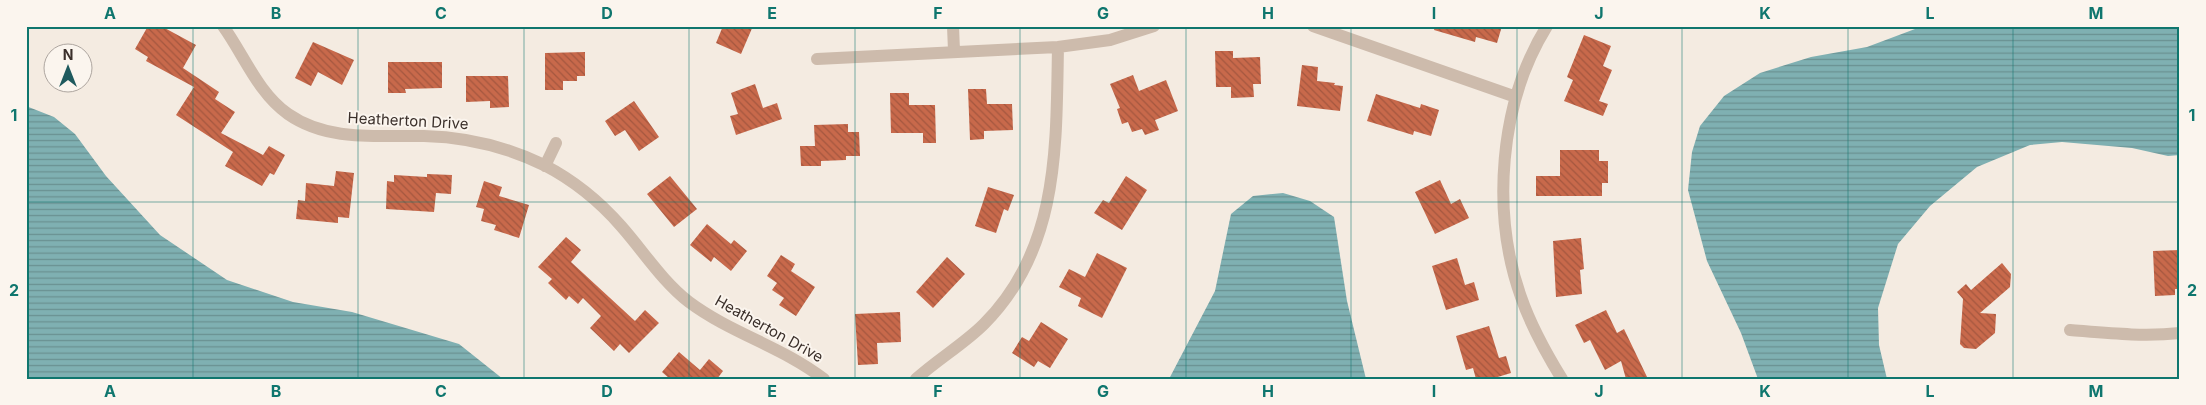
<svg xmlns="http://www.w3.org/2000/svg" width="2206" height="405" font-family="Inter,sans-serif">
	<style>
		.water { fill: url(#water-rules) }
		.building { fill: url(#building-back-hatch) }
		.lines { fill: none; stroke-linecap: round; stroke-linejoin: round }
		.minor { stroke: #cdbbac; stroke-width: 12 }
		.grid { fill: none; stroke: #0f766e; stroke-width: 1; stroke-opacity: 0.55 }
		.labels { text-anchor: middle; stroke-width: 4; stroke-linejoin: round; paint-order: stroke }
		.street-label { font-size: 15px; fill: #3b302b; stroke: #fbf5ee }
		.neatline { fill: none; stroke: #0f766e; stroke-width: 2 }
		.grid-label { font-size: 16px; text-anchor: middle; font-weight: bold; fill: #0f766e }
	</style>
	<defs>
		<pattern id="water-rules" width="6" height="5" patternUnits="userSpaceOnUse" patternTransform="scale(1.25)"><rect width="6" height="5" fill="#7fb0b2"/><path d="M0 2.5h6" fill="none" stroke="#699091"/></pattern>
		<pattern id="building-back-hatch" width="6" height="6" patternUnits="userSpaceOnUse" patternTransform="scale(1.25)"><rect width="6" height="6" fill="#c8694b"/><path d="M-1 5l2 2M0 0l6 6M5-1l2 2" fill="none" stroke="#a4573f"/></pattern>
	</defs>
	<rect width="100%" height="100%" fill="#f4ebe1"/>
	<path class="water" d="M1923,26H2180V155L2168,156L2132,148L2062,142L2030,145L1977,167L1930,206L1898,244L1878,308L1879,345L1887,379H1758L1741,333L1707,261L1688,190L1692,152L1700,126L1724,96L1760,73L1811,57L1867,47Z
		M26,106L54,117L75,134L106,176L160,235L227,280L293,302L352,312L459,344L503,379H26Z
		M1283,193L1310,201L1334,217L1347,301L1366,379H1169L1215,291L1231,214L1253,196Z"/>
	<path class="building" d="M148,26H161L196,45L183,68L219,92L215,99L235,112L221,133L263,155L269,146L285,155L274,175L270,173L262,186L225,166L233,152L176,115L194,87L146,61L148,57L135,49Z
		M723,26H753L741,54L716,43Z
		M1435,26H1502L1497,43L1476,37L1475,42L1434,30Z
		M1584,35L1611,46L1603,66L1612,70L1599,101L1608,104L1603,116L1564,101L1573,80L1567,77Z
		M313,42L354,60L342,85L318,72L311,86L295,78Z
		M1215,51H1233V58L1260,57L1261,84H1253L1254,97L1231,98V87H1216Z
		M585,52V76H577V81H563V90H545V53Z
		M388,62H442V88L405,89L406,93H388Z
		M1302,65L1318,67L1317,81L1335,83L1334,85L1343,86L1340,111L1297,106Z
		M1133,75L1139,91L1166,80L1178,111L1155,120L1159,130L1145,135L1142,129L1132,132L1128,122L1122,124L1117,109L1120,108L1110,84Z
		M466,76H508L509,107L490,108V101L466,102Z
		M755,84L763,108L777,103L782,119L736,135L730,116L738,114L731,93Z
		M968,89H986L987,104H1012L1013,130L984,131V139L970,140Z
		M890,93H909V105H935L936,143H923V133H891Z
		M1376,94L1420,108L1421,104L1439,110L1431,136L1414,131L1413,135L1367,121Z
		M634,101L659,137L639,151L625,130L615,136L605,121Z
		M848,124V132H859L860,156H846V160L821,161V166H801L800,146H815L814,125Z
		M1560,150H1599V161H1608V183H1602V196H1536V176H1560Z
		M336,171L354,173L349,218L338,217V223L296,219L298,200L305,201L306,183L334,186Z
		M427,174L452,175L451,194L436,193L434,212L386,209L387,181L394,182V175L427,177Z
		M670,176L697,209L674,227L647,194Z
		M1126,176L1147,190L1122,230L1094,213L1103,200L1109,203Z
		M1440,180L1451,204L1460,199L1469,218L1435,234L1415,192Z
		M484,181L502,187L499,196L529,205L519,238L494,230L496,225L481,221L484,209L476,207Z
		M988,187L1014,195L1008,211L1004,209L996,233L975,226Z
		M707,224L731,244L734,240L747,251L731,271L714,257L711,262L690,245Z
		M566,237L581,250L571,262L635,321L645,310L659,323L629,353L620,344L614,351L590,328L601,316L583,298L578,304L569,296L566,300L548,283L552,279L538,267Z
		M1581,238L1584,269L1580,270L1582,294L1556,297L1553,241Z
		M2180,250V289H2175V295L2155,296L2153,251Z
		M1097,253L1127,268L1102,318L1078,306L1081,298L1059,287L1069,269L1085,277Z
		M781,255L795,264L791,271L815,287L796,316L779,305L784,298L772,290L777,283L767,276Z
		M947,257L965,274L933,308L916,292Z
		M1457,258L1465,285L1474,282L1479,300L1446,310L1432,266Z
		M2002,263L2011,274L2010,287L1980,313L1996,314L1995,333L1976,349L1964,348L1960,344L1963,299L1957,292L1966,284L1971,290Z
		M1606,310L1617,333L1624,329L1648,379H1626L1621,361L1605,370L1590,340L1584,343L1575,325Z
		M900,312L901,342L877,343L878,364L858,365L855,314Z
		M1041,322L1068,339L1050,368L1038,361L1034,367L1012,353L1022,337L1029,341Z
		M1489,326L1499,358L1506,356L1511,373L1491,379H1476L1473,368L1466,370L1456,336Z
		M679,352L700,370L709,359L723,371L717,379H670L662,372Z"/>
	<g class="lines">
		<path class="minor" d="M223,26C244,55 258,93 288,114C328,142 378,135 424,136C466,137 507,147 544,165C573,180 600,202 621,226C644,252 662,281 689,302C732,334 781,346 824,379
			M953,26L954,51
			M1313,26L1516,97
			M1547,26C1499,103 1491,213 1521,297C1531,326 1546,353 1562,379
			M817,59L1058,47L1110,40L1154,26
			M545,166L556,143
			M2070,330C2107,333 2143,337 2180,333
			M916,379C938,359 964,344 984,324C1060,248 1056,145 1058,47"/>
	</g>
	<path class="grid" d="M193,26V379M358,26V379M524,26V379M689,26V379M855,26V379M1020,26V379M1186,26V379M1351,26V379M1517,26V379M1682,26V379M1848,26V379M2013,26V379M26,202H2180"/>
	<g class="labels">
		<g class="street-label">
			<text transform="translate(408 121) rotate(3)" y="5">Heatherton Drive</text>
			<text transform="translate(769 329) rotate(29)" y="5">Heatherton Drive</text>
		</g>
	</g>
	<rect width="2206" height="405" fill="none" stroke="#fbf5ee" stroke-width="55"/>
	<g transform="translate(68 68)"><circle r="24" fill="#fbf5ee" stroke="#aea6a0"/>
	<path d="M0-4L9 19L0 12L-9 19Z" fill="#1f5a5e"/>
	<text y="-8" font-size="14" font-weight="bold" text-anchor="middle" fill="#3b302b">N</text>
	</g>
	<rect x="28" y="28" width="2150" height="350" class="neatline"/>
	<g class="grid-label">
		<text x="110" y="19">A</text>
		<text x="276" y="19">B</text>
		<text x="441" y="19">C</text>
		<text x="607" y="19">D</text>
		<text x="772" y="19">E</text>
		<text x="938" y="19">F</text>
		<text x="1103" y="19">G</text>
		<text x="1268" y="19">H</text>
		<text x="1434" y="19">I</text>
		<text x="1599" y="19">J</text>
		<text x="1765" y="19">K</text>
		<text x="1930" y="19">L</text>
		<text x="2096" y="19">M</text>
		<text x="14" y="121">1</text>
		<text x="2192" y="121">1</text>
		<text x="14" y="296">2</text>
		<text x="2192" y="296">2</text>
		<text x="110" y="397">A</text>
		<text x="276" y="397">B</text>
		<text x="441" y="397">C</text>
		<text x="607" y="397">D</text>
		<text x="772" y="397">E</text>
		<text x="938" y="397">F</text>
		<text x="1103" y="397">G</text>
		<text x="1268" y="397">H</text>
		<text x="1434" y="397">I</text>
		<text x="1599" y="397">J</text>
		<text x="1765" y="397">K</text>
		<text x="1930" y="397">L</text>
		<text x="2096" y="397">M</text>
	</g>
</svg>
